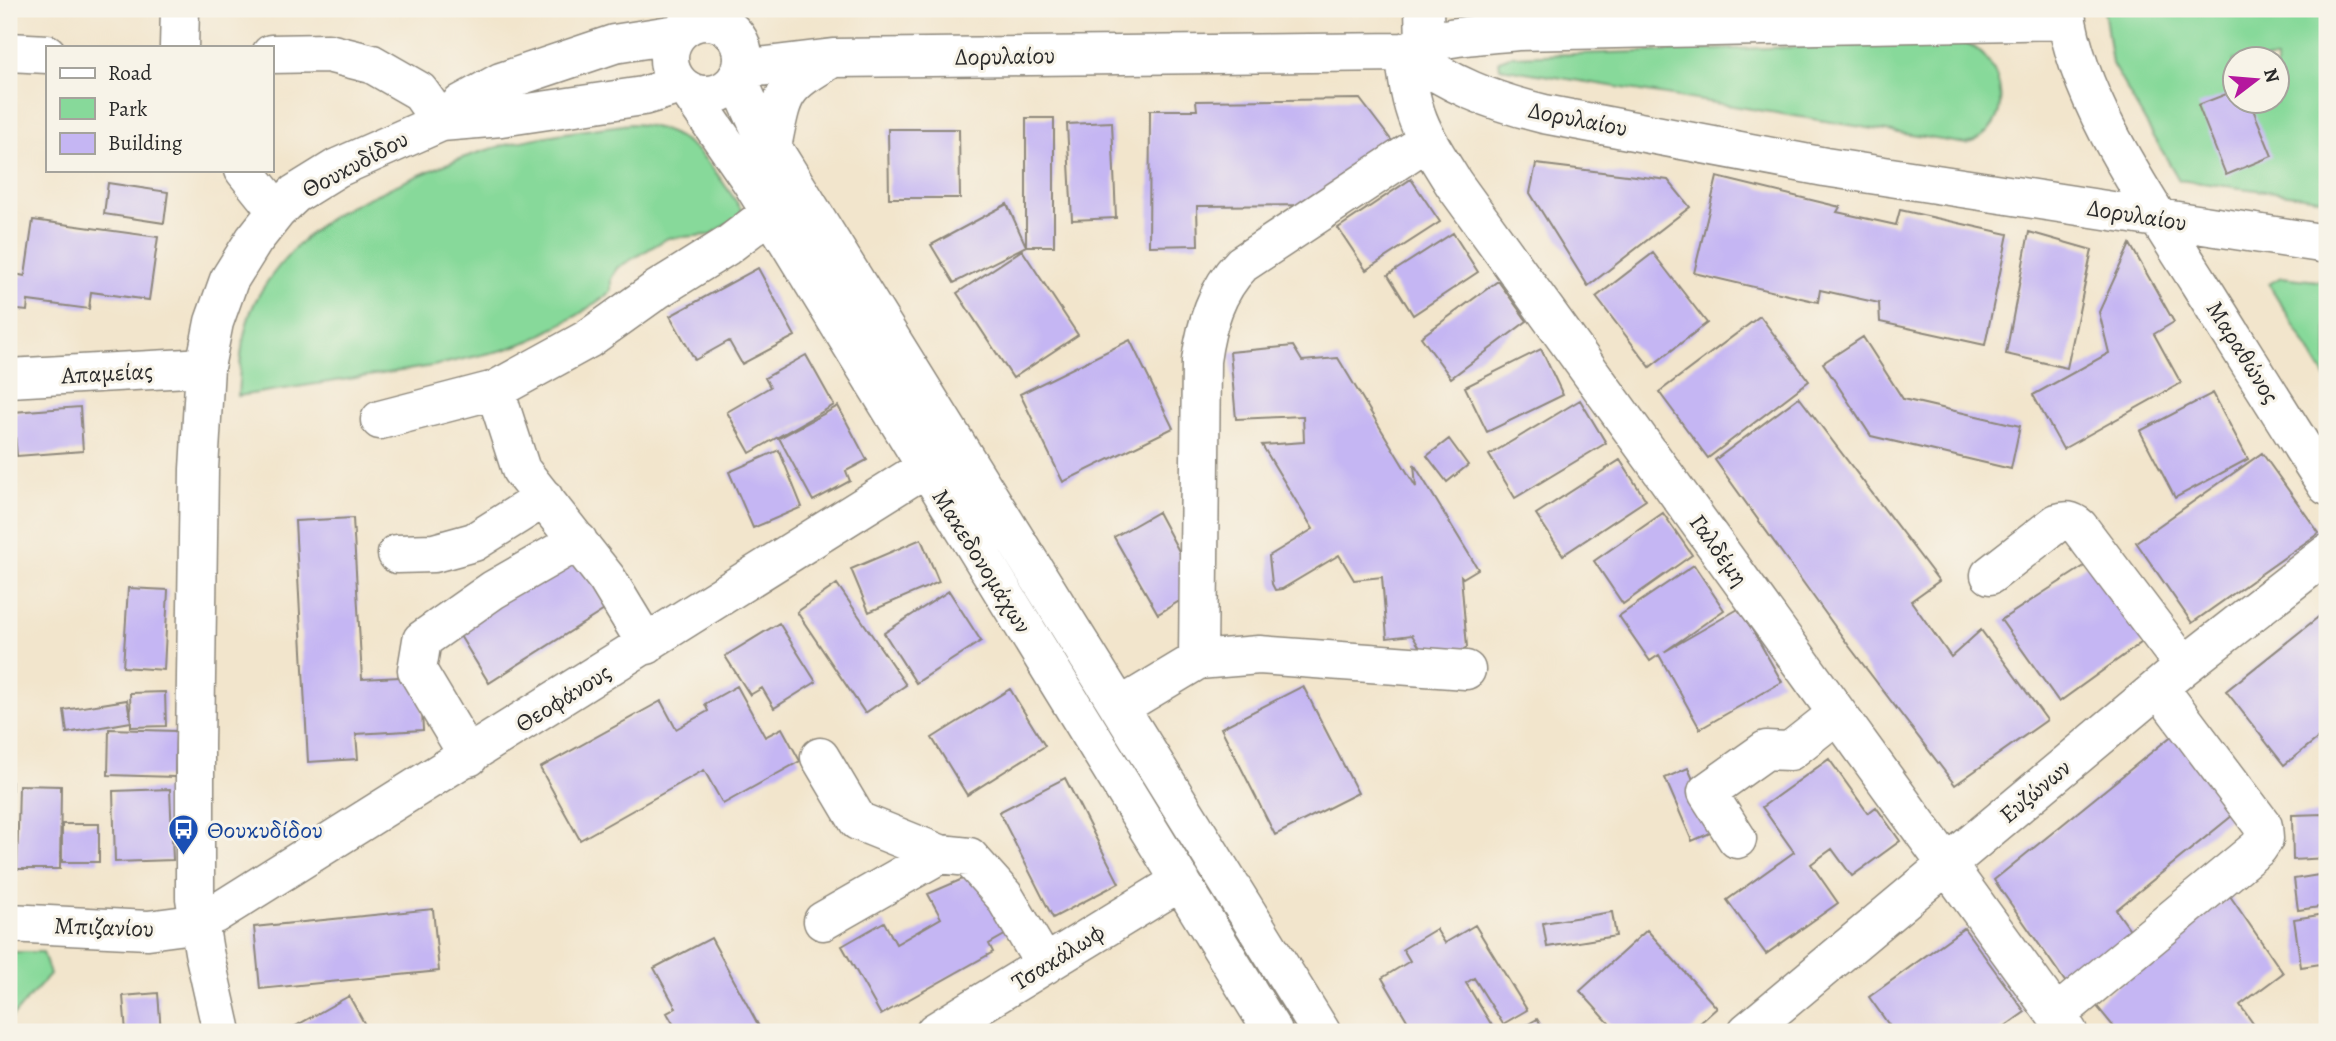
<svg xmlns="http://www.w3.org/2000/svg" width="2336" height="1041" font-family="Alegreya,serif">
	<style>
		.green { fill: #87d99a; stroke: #598262; stroke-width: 2; fill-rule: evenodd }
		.building { fill: #c5b6f3 }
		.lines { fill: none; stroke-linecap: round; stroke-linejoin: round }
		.minor-casing { stroke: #8e887c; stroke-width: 41 }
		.major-casing { stroke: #8e887c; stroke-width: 41 }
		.minor { stroke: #fff; stroke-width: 38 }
		.major { stroke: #fff; stroke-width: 38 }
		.labels { text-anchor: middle; stroke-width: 6; stroke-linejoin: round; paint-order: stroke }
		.street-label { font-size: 24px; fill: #2b2b2b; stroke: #f7f3e8 }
		.transit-label { font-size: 24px; fill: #164399; stroke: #f7f3e8; text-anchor: start }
	</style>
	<rect width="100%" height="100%" fill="#f7f3e8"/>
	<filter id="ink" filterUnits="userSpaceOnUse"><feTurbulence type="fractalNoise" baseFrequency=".0143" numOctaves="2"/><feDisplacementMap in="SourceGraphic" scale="14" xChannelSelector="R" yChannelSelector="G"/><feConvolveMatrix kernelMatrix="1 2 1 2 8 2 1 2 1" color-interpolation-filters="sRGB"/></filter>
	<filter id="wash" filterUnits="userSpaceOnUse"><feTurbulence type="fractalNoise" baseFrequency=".00686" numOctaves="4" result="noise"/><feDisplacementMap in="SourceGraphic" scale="28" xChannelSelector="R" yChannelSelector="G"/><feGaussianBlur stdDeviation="1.57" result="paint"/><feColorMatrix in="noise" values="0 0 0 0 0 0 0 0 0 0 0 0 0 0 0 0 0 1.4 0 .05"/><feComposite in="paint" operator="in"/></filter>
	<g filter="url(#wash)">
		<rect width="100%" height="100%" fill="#f2e5cc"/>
		<path class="green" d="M2104,9H2327V199L2179,180L2112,64ZM2234,60H2276V102H2234Z
			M1964,42C2007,59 2017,130 1966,144L1500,68L1499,60L1510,56Z
			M630,124C692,126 712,167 744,213L710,235L668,238L617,268L611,279V292L578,315L532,340L504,350L433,366L238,396C240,364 241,331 255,302C271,270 310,228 342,211C357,202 374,196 390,188C418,176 445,163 474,154C524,137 578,131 630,124Z
			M2281,277L2327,282V380L2269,284Z
			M9,952H43L50,975L9,1020Z"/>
		<g id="blocks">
			<path class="building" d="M2234,91V102H2250L2272,156L2226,175L2198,105Z
				M1360,99L1395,145L1316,205L1197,206L1198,245L1149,246L1150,110H1197L1196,101Z
				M1026,118H1054V246H1026L954,283L931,245L1007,204L1026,246Z
				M1112,122L1116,218L1072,220L1067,124Z
				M888,129H959L960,198H889Z
				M1536,164L1668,180L1690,207L1588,286L1530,193Z
				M1717,177L1840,207L1837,212L1896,225L1900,210L2008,234L1985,345L1880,322L1879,303L1820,290L1818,302L1694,273Z
				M1411,179L1440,222L1366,270L1338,228Z
				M108,183L168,192L164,223L104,214Z
				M33,220L158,237L149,300L91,292L89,309L28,301L27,311L9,309L14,274L25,276Z
				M2029,232L2092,250L2067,368L2006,354Z
				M1453,233L1478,272L1413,315L1388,275Z
				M2130,244L2174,322L2154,334L2181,383L2063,449L2033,395L2109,353L2099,312Z
				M1022,250L1078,335L1013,378L957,293Z
				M1653,253L1707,323L1650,367L1596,297Z
				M758,268L795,336L742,364L729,341L695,360L670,316Z
				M1498,281L1527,321L1451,378L1421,337Z
				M1760,316L1809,381L1708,458L1659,392Z
				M1863,337L1903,399L2020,426L2011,469L1871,436L1823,363Z
				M1130,340L1173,428L1063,482L1020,394Z
				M1293,346L1302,361L1338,358L1416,487L1414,464L1478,569L1463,578L1461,576L1467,647L1441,663L1430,664L1412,635L1387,638L1382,577L1354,580L1339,555L1282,589L1275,590L1272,584L1269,556L1313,529L1262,445L1304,442L1303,416L1236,419L1230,352Z
				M1541,349L1563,395L1487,432L1465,387Z
				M806,355L834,405L750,453L727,412L770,387L765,378Z
				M2213,393L2248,459L2175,498L2140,431Z
				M1799,397L1939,581L1911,601L1951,657L1981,630L2047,720L1955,785L1849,646L1715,460Z
				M1580,400L1606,443L1515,498L1489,455Z
				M838,406L867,460L846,471L850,481L813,501L779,438Z
				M80,407L83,451L17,456L13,412Z
				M1449,439L1468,465L1447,482L1427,456Z
				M779,450L802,507L753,528L729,472Z
				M2262,453L2319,533L2192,623L2136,542Z
				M1620,460L1646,500L1563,555L1536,514Z
				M1158,512L1199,589L1158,614L1114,537Z
				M1663,513L1692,555L1623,604L1594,561Z
				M353,518L362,679L420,676L423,730L356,734L358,759L308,762L295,521Z
				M921,539L939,582L869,612L851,569Z
				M589,555L620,600L489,683L454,626Z
				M2089,563L2145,640L2059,702L2001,620Z
				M1694,565L1724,610L1664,652L1740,608L1782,682L1700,729L1659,655L1650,661L1619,616Z
				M837,584L906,685L865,713L797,612Z
				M128,588L168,590L164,670L123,667Z
				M949,591L981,641L916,683L884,633Z
				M2327,610V731L2284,765L2226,691Z
				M779,623L816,682L774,708L762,688L750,695L725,656Z
				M737,686L765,737L782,728L800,761L723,804L704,770L580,840L540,768L661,701L676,729L708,711L705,704Z
				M1303,686L1358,793L1275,835L1221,728Z
				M1010,689L1045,746L967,795L932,738Z
				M165,692L166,726L131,727V722L67,733L64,710L127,700L131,722L130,693Z
				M109,729L176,731L175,777L108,775Z
				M2174,734L2233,815L2116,910L2136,938L2071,990L1994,880Z
				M1829,759L1868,813L1876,807L1900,841L1852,876L1832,849L1811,864L1838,903L1766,954L1727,900L1794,852L1762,807Z
				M1688,768L1715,831L1692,841L1665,778Z
				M1065,778L1119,883L1053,918L999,812Z
				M9,782H12L11,866H9Z
				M19,785L61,786L60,869H17Z
				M170,789L173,860L115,862L113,791Z
				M2324,814L2326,858L2293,860L2292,815Z
				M62,824H99V862H62Z
				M981,871L1022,925L989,944L993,952L881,1015L842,946L884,922L896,944L941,918L928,894Z
				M2325,874L2327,906L2298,910L2294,879Z
				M2230,896L2283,973L2240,1005L2259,1032H2118L2095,1004Z
				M433,909L439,971L260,989L254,927Z
				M1612,912L1616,936L1547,947L1543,923Z
				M2325,914L2327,963L2301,967L2294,919Z
				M1475,925L1527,1010L1503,1024L1474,978L1466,983L1496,1032H1414L1382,978L1410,961L1403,949L1436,929L1445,943Z
				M1964,928L2025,1012L1997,1032H1894L1869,997Z
				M1647,930L1717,1008L1690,1032H1617L1580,991Z
				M711,938L762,1032H678L667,1013L676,1008L654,968Z
				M158,993L161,1032H126L123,996Z
				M349,996L369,1032H285Z
				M1537,1019L1545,1032H1515Z"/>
		</g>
	</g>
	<g filter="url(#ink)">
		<use href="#blocks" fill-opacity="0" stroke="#8e887c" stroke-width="2"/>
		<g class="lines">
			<defs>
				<path id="minor" d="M1424,9L1425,43
					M2065,9C2077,101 2151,206 2200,284C2242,351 2284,419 2327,486
					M179,47L180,9
					M1405,52C1409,114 1422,133 1454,184L2068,1032
					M1405,52C1440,35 1479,35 1517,31L2067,20
					M271,54L328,53L372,64L419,91L441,122
					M742,69L833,58L1405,52C1450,85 1491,101 1544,114L1825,167L2327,244
					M737,78L759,126L1321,1032
					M689,91L751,181L1273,1032
					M772,147C783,92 781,88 831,59
					M9,378L205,367
					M495,390L521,470L607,579L647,645
					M380,420L495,390L588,339L658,289L727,246L770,213
					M397,554L434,553L474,542L544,498
					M1990,575L2057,523C2066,520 2071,520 2079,527L2184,666
					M1198,660L1259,655L1466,670
					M1120,707L1198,660L1201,361C1206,325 1216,290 1242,264L1427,141
					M469,757L417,670L422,640L493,590L578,541
					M820,757L858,821L940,854
					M1737,839L1707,792L1766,750L1790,751L1837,714
					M823,921L940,854L969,857L1004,896L1045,965
					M9,923L148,930L186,925L215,914L925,468
					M2056,1015L2258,848L2264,839L2263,826L2159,688
					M935,1032L1181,881
					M1747,1032L2184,666L2327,554"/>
				<path id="major" d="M669 58a37 37 0 1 1 74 0a37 37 0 1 1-74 0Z
					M9,52L47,54
					M441,122L501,117L643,96L680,85
					M244,170L277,211
					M222,1032L204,952L195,898V745L199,469L205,367L214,322L229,280L254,240L277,211L295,194L337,168L441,122L461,104L501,82L614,44L677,34"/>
			</defs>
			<use href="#minor" class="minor-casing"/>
			<use href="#major" class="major-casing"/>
			<use href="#minor" class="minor"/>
			<use href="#major" class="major"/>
		</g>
	</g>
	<defs>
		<symbol id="bus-pin" viewBox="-11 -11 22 30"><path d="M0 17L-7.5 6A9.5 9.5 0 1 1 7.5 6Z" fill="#1a4fb4" stroke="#f7f3e8"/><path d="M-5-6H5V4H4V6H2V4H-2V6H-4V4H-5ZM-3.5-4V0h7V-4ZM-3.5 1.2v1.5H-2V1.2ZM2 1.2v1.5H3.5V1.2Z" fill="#fff"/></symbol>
	</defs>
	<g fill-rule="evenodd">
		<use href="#bus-pin" x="166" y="812" width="35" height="47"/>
	</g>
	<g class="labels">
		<g class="street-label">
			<text transform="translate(1005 56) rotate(-1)" y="8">Δορυλαίου</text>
			<text transform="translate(1578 119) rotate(11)" y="8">Δορυλαίου</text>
			<text transform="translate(355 164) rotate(-28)" y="8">Θουκυδίδου</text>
			<text transform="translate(2137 215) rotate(9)" y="8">Δορυλαίου</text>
			<text transform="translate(2243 352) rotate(58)" y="8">Μαραθώνος</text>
			<text transform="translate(107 373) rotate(-3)" y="8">Απαμείας</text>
			<text transform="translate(1719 550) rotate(54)" y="8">Γαλδέμη</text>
			<text transform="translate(982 561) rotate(58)" y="8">Μακεδονομάχων</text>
			<text transform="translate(563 698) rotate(-32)" y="8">Θεοφάνους</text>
			<text transform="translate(2035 791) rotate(-40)" y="8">Ευζώνων</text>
			<text transform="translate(104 927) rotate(2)" y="8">Μπιζανίου</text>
			<text transform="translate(1058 957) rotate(-32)" y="8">Τσακάλωφ</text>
		</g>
		<g class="transit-label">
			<text x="207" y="838">Θουκυδίδου</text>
		</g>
	</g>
	<rect width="2336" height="1041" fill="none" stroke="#f7f3e8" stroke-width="35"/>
	<rect x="46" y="46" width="228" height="126" fill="#f7f3e8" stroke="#a5a39c" stroke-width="2"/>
	<rect x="60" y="68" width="35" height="10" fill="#ffffff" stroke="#a5a39c" stroke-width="2"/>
	<text x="108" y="80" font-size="21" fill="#2b2b2b">Road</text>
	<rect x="60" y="98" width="35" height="21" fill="#87d99a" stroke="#a5a39c" stroke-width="2"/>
	<text x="108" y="116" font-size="21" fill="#2b2b2b">Park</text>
	<rect x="60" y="133" width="35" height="21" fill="#c5b6f3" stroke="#a5a39c" stroke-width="2"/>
	<text x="108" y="150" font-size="21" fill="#2b2b2b">Building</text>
	<g transform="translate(2256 80) rotate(74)"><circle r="33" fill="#f7f3e8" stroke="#a5a39c" stroke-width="2"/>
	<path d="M0-5L12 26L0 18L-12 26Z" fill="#b5179e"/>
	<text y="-10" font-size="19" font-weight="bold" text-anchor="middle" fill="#2b2b2b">N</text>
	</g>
</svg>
